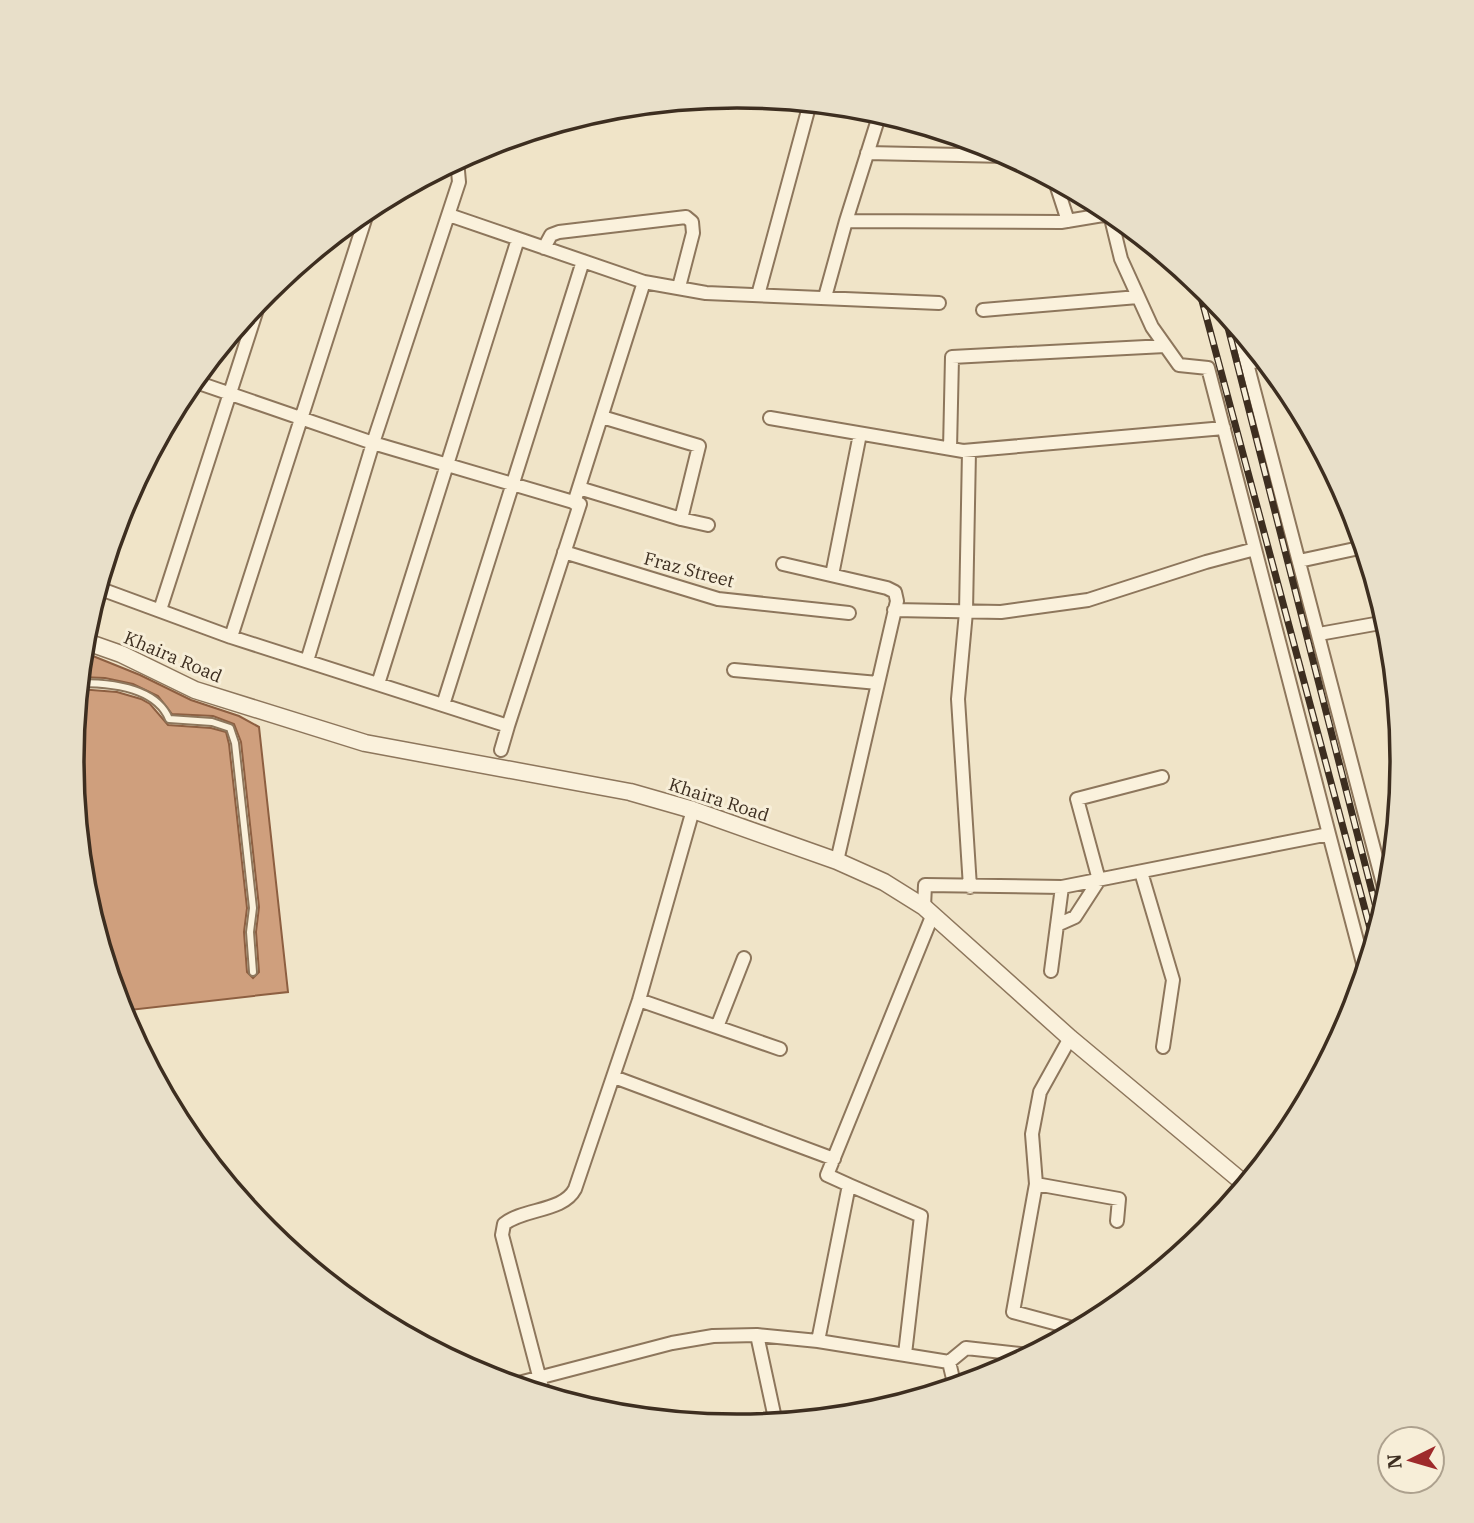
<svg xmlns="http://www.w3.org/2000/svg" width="1474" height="1523" font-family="'IBM Plex Serif',serif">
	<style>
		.building { fill: #cf9f7d; stroke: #8d5f41; stroke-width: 2 }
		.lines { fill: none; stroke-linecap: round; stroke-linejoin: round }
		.service-casing { stroke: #8d765c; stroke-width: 10 }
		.minor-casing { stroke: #8d765c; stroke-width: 16 }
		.tertiary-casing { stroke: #8d765c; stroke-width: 19 }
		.path { stroke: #8d765c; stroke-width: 2.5; stroke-dasharray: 5 3.5; stroke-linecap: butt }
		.service { stroke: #faf1dc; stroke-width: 6 }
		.minor { stroke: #faf1dc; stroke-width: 12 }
		.tertiary { stroke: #faf1dc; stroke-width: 16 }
		.rail-casing { stroke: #3d2e20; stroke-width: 7 }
		.rail { stroke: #f7eed8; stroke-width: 4.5; stroke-dasharray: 13; stroke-linecap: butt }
		.labels { text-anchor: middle; stroke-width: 6; stroke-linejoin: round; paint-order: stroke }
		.street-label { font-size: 18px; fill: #3d2e20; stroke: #f7eed8 }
		.rim { fill: none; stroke: #3d2e20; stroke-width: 3.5 }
	</style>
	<rect width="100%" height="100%" fill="#f0e4c8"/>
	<path class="building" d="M83,652L140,675L191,700L239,716L259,727L288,992L121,1011L84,891L72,761L79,689L117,692L141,699L150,704L168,725L211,728L226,732L229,744L247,908L244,932L247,972L253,978L259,972L256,932L259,907L241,742L234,724L213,716L172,714L158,696L133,684L105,678L80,677Z"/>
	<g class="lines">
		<defs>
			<path id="service" d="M80,683C110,683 156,687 169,719L212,722L230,728L235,743L253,908L250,932L253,972"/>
			<path id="minor" d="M880,113L846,221L1061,222L1109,214
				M867,153L1008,156
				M1055,181L1068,221
				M449,215L644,282L574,503
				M544,248L551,235L559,232L686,217L692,222L693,233L679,287
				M644,282L706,293L939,303
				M758,295L810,103
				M825,297L846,221
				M983,310L1138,297
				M1238,329L1387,899
				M1247,363L1264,360
				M193,381L373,443L459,182L457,160
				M602,417L699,446L681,519L708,525
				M770,418L963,451L1224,428
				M950,449L952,357L1165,346
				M969,451L966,612L958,699L970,887
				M579,488L681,519
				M564,552L718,599L849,613
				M1299,561L1364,547
				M783,564L887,588L895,592L897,601L837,861
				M832,575L860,434
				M98,588L231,637L508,726L580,504L373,443L307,661
				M160,610L260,300
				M894,610L1001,612L1088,600L1206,562L1255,549
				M1319,634L1386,622
				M231,637L369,207
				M734,670L878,683
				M378,684L518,239
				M443,705L583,261
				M501,750L508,726
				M1329,834L1365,971
				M1141,872L1173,980L1163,1047
				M924,907L925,885L1062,887L1329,834L1208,368L1179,365L1152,327L1121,259L1109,210
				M1057,925L1075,917L1099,880L1077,799L1162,777
				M1051,971L1062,887
				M639,1000L780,1049
				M717,1027L744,958
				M1070,1038L1040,1092L1032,1134L1036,1184L1119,1199L1117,1221
				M614,1077L834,1159
				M1036,1184L1013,1312L1069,1327L1067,1336
				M849,1185L921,1216L905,1354
				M818,1341L949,1362
				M511,1385L672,1343L713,1336L757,1335
				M955,1387L949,1362L966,1348L1030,1355
				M544,1395L502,1235L504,1224C524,1208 563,1212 575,1189L639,1000L693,810
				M776,1423L757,1335L818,1341L849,1185L827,1175L933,914"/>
			<path id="tertiary" d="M84,641L121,654L195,690L365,743L630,792L693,810L837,861L884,882L924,907L1070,1038L1246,1185"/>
		</defs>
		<use href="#service" class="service-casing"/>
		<use href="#minor" class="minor-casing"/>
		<use href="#tertiary" class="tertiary-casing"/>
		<path class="path" d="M80,850H85"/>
		<use href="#service" class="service"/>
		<use href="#minor" class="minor"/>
		<use href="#tertiary" class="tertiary"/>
		<defs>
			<path id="rail" d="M1197,282L1374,943
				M1224,312L1380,923"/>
		</defs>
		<use href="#rail" class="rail-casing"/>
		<use href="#rail" class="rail"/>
	</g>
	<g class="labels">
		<g class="street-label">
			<text transform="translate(689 570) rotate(15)" y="6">Fraz Street</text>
			<text transform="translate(173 657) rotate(23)" y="6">Khaira Road</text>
			<text transform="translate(719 800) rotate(18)" y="6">Khaira Road</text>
		</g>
	</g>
	<path d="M0 0H1474V1523H0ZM84 761a653 653 0 1 1 1306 0a653 653 0 1 1-1306 0Z" fill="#e8dfc9" fill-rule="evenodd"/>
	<path class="rim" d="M84 761a653 653 0 1 1 1306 0a653 653 0 1 1-1306 0Z"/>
	<g transform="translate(1411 1460) rotate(265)"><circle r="33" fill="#f7eed8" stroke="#ada18e" stroke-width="2"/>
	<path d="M0-5L12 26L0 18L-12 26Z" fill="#9e2a2b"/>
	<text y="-10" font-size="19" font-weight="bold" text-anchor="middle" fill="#3d2e20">N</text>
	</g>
</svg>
